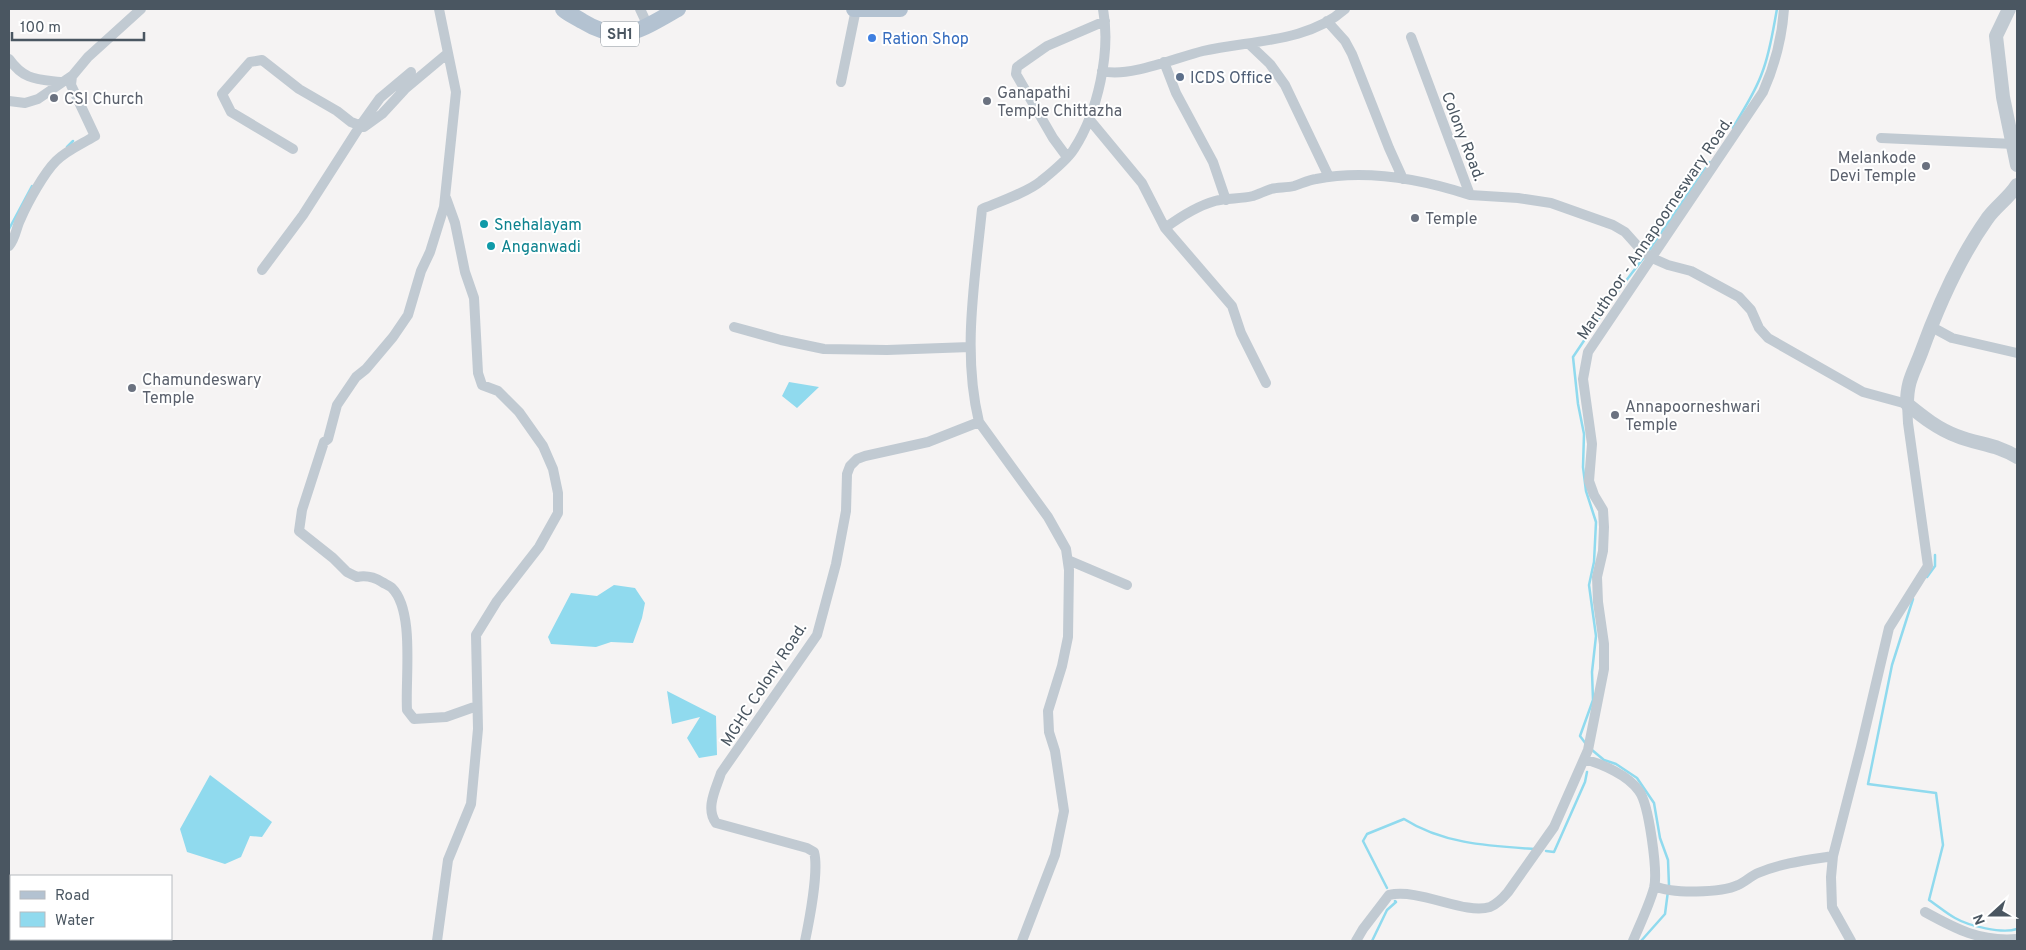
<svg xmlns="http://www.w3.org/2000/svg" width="2026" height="950" font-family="Overpass,sans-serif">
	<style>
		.water { fill: #90daee }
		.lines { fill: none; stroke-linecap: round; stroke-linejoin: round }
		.stream { stroke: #90daee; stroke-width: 2.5 }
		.minor { stroke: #c1cad2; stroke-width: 10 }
		.tertiary { stroke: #c1cad2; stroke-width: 14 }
		.primary { stroke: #b3c2d1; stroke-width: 16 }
		.shop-dot { fill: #3f7fe0; stroke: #fff; stroke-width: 2 }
		.service-dot { fill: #5c6f8a; stroke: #fff; stroke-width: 2 }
		.worship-dot { fill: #6b7280; stroke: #fff; stroke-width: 2 }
		.culture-dot { fill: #0f9aa8; stroke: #fff; stroke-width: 2 }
		.labels { text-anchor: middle; stroke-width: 4; stroke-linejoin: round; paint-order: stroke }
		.shield { fill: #fff; stroke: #808990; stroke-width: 1 }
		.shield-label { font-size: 15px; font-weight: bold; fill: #4a5661 }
		.shop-label { font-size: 16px; fill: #366cbe; stroke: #fff; text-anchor: start }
		.service-label { font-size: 16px; fill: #4e5e75; stroke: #fff; text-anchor: start }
		.worship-label { font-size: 16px; fill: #5b616d; stroke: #fff; text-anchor: start }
		.street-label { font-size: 16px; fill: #4a5661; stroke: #fff }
		.culture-label { font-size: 16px; fill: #0d838f; stroke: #fff; text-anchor: start }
	</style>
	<rect width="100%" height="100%" fill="#f5f3f3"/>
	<path class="water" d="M789,382L819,387L797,408L782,396Z
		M614,585L635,588L645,603L642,618L633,643L611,642L596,647L551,644L548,637L571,593L597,596Z
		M667,691L716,716L717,755L699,758L687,738L700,717L672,724Z
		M210,775L272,822L262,837L250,836L241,857L225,864L187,852L180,829Z"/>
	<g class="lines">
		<path class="stream" d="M1733,128C1743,110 1755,93 1762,73C1770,53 1773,30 1777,9
			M67,147L73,141
			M9,229L32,186
			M1648,252L1710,162
			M1927,577L1935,566V555
			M1913,599L1892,665L1868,784L1936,793L1943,845L1929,900C1938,906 1946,913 1955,918C1969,926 2002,934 2017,929
			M1586,744L1580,736L1593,700L1592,672L1596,636L1589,585L1594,562L1596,522L1586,491L1583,467L1584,434L1578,404L1573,357L1612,299L1645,256
			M1592,750L1604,760L1616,764L1637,778L1654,803L1660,838L1668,860L1669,886
			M1546,851L1554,852L1585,782L1587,772
			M1387,888L1363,841L1367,834L1404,819C1443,844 1490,846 1534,849
			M9,939L11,941
			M1372,941L1387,910L1396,902L1395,901
			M1641,941L1665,914L1668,891"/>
		<path class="minor" d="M439,9L456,92L444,207L430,252L421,271L408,315L393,337L366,369L356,377L337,405L328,439L324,442L302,510L299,531L333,558L347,572L357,577C367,575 374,577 382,582C385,584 390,586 392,588C415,611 405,679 407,710L414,719L446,717L477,706
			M640,9L648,26
			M1327,21L1345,41L1352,54L1389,148L1403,179
			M1249,44L1270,64L1285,85L1329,177
			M9,59C24,80 36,79 60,82
			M1164,62L1176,93L1213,162L1226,200
			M1102,71C1129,78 1175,58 1203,51C1250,40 1307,43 1345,9
			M841,82L856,9
			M9,101L25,103L38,99L73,75L88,57L141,9
			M1089,119L1142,183L1165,228L1232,306L1241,333L1266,383
			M1881,138L2014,144
			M293,149L231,112L222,94L250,62L262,60L299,89L337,111L351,122L364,127L382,114L405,89L448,53
			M1067,157L1053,138L1016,74L1017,67L1047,46L1105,21
			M1470,195L1518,198L1551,203L1613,225L1625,232L1642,251L1652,258L1668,265L1691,271L1739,297L1751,310L1759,328L1768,338L1863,392L1907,404L1908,423L1928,566L1889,628L1861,747L1833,856L1831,877L1832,907L1851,941
			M1165,228C1180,217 1197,206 1215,201C1227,198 1241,199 1253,196C1259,194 1265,191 1271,189C1278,187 1286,188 1294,186C1301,184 1308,180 1316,179C1367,169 1421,179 1470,195L1411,37
			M9,246C16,238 16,227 21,218C28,202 44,173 56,161C67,150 82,144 95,136L71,85L72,76
			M262,270L303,215L360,126L380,98L411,72
			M1930,326L1952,338L2017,353
			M734,327L781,340L824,349L887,350L970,347
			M1068,560L1127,585
			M1584,759C1602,764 1628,775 1639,791C1649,804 1658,872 1654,888C1649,906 1640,924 1633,941
			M1655,886C1672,894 1721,893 1738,885C1745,882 1751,876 1758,873C1781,863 1808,860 1833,856
			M1925,912C1956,929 1980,942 2017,939
			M9,923L11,926
			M28,939L31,941
			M437,941L448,860L471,804L478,729L476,635L497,601L539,547L558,513V493L553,469L543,446L519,412L498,391L482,385L478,373L474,298L465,272L455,223L446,198
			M805,941C809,922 819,870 814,852L807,848L716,823C705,808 716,789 721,773L817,635L836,564L846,511L847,474L850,466L857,459L865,456L928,442L979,422
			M1022,941L1055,855L1064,811L1055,751L1049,732L1048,711L1062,666L1068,637L1069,570L1066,549L1048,517L979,422C962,352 975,280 982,209C999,202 1028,192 1041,181C1051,173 1068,159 1074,149C1098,112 1111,52 1103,9
			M1356,941L1363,929L1389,895C1420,888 1464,915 1490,907C1497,904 1503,898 1508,892L1554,827L1588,750L1604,669V644L1598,602L1597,577L1603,551L1604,527L1603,510L1594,495L1589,481L1592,444L1583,379L1588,352L1763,92C1775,65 1782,38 1784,9"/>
		<path class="tertiary" d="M2009,9L1996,36L2003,97L2017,165
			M2017,185C2009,198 1995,207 1987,219C1958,260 1938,306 1921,353C1913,374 1907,381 1907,404C1923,417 1938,429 1957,436C1977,444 1999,445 2017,457"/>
		<path class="primary" d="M563,9C568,14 576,17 582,21C623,46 641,29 678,9
			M854,9H900"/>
	</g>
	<circle class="shop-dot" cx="872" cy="38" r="5"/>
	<circle class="service-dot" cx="1180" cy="77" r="5"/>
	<g class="worship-dot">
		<circle cx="54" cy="98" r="5"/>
		<circle cx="987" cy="101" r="5"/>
		<circle cx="1926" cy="166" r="5"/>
		<circle cx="1415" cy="218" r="5"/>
		<circle cx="132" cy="388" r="5"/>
		<circle cx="1615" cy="415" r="5"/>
	</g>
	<g class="culture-dot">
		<circle cx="484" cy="224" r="5"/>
		<circle cx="491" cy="246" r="5"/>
	</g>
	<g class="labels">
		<rect class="shield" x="601" y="21.5" width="38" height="25" rx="4"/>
		<g class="shield-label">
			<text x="620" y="39">SH1</text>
		</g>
		<g class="shop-label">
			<text x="882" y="44">Ration Shop</text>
		</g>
		<g class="service-label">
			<text x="1190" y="83">ICDS Office</text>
		</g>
		<g class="worship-label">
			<text x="997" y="98">Ganapathi<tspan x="997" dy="18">Temple Chittazha</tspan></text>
			<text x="64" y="104">CSI Church</text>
			<text x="1916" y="163" text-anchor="end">Melankode<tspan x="1916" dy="18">Devi Temple</tspan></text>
			<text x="1425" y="224">Temple</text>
			<text x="142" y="385">Chamundeswary<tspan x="142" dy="18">Temple</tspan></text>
			<text x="1625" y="412">Annapoorneshwari<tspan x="1625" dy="18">Temple</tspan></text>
		</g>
		<g class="street-label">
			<text transform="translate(1464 136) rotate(69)" y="6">Colony Road.</text>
			<text transform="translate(1654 228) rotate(-56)" y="6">Maruthoor - Annapoorneswary Road.</text>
			<text transform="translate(763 684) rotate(-57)" y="6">MGHC Colony Road.</text>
		</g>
		<g class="culture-label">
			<text x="494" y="230">Snehalayam</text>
			<text x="501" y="252">Anganwadi</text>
		</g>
	</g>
	<rect width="2026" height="950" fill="none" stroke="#4a5661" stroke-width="20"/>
	<rect x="10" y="875" width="162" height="65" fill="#ffffff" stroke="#b7bbc0"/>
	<rect x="20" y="891" width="25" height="8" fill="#b3c2d1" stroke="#b7bbc0"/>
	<text x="55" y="900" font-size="15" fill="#4a5661">Road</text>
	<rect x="20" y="912" width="25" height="15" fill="#90daee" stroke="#b7bbc0"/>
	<text x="55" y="925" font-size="15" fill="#4a5661">Water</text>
	<g transform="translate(1991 915) rotate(249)" stroke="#ffffff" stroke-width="4" paint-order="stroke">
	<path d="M0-4L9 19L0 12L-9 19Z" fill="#4a5661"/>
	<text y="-8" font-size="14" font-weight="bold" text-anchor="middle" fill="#4a5661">N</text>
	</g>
	<path d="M12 32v8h132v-8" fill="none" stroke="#4a5661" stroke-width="2.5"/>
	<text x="20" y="32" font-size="15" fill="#4a5661" stroke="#ffffff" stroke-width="4" paint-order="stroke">100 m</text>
</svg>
